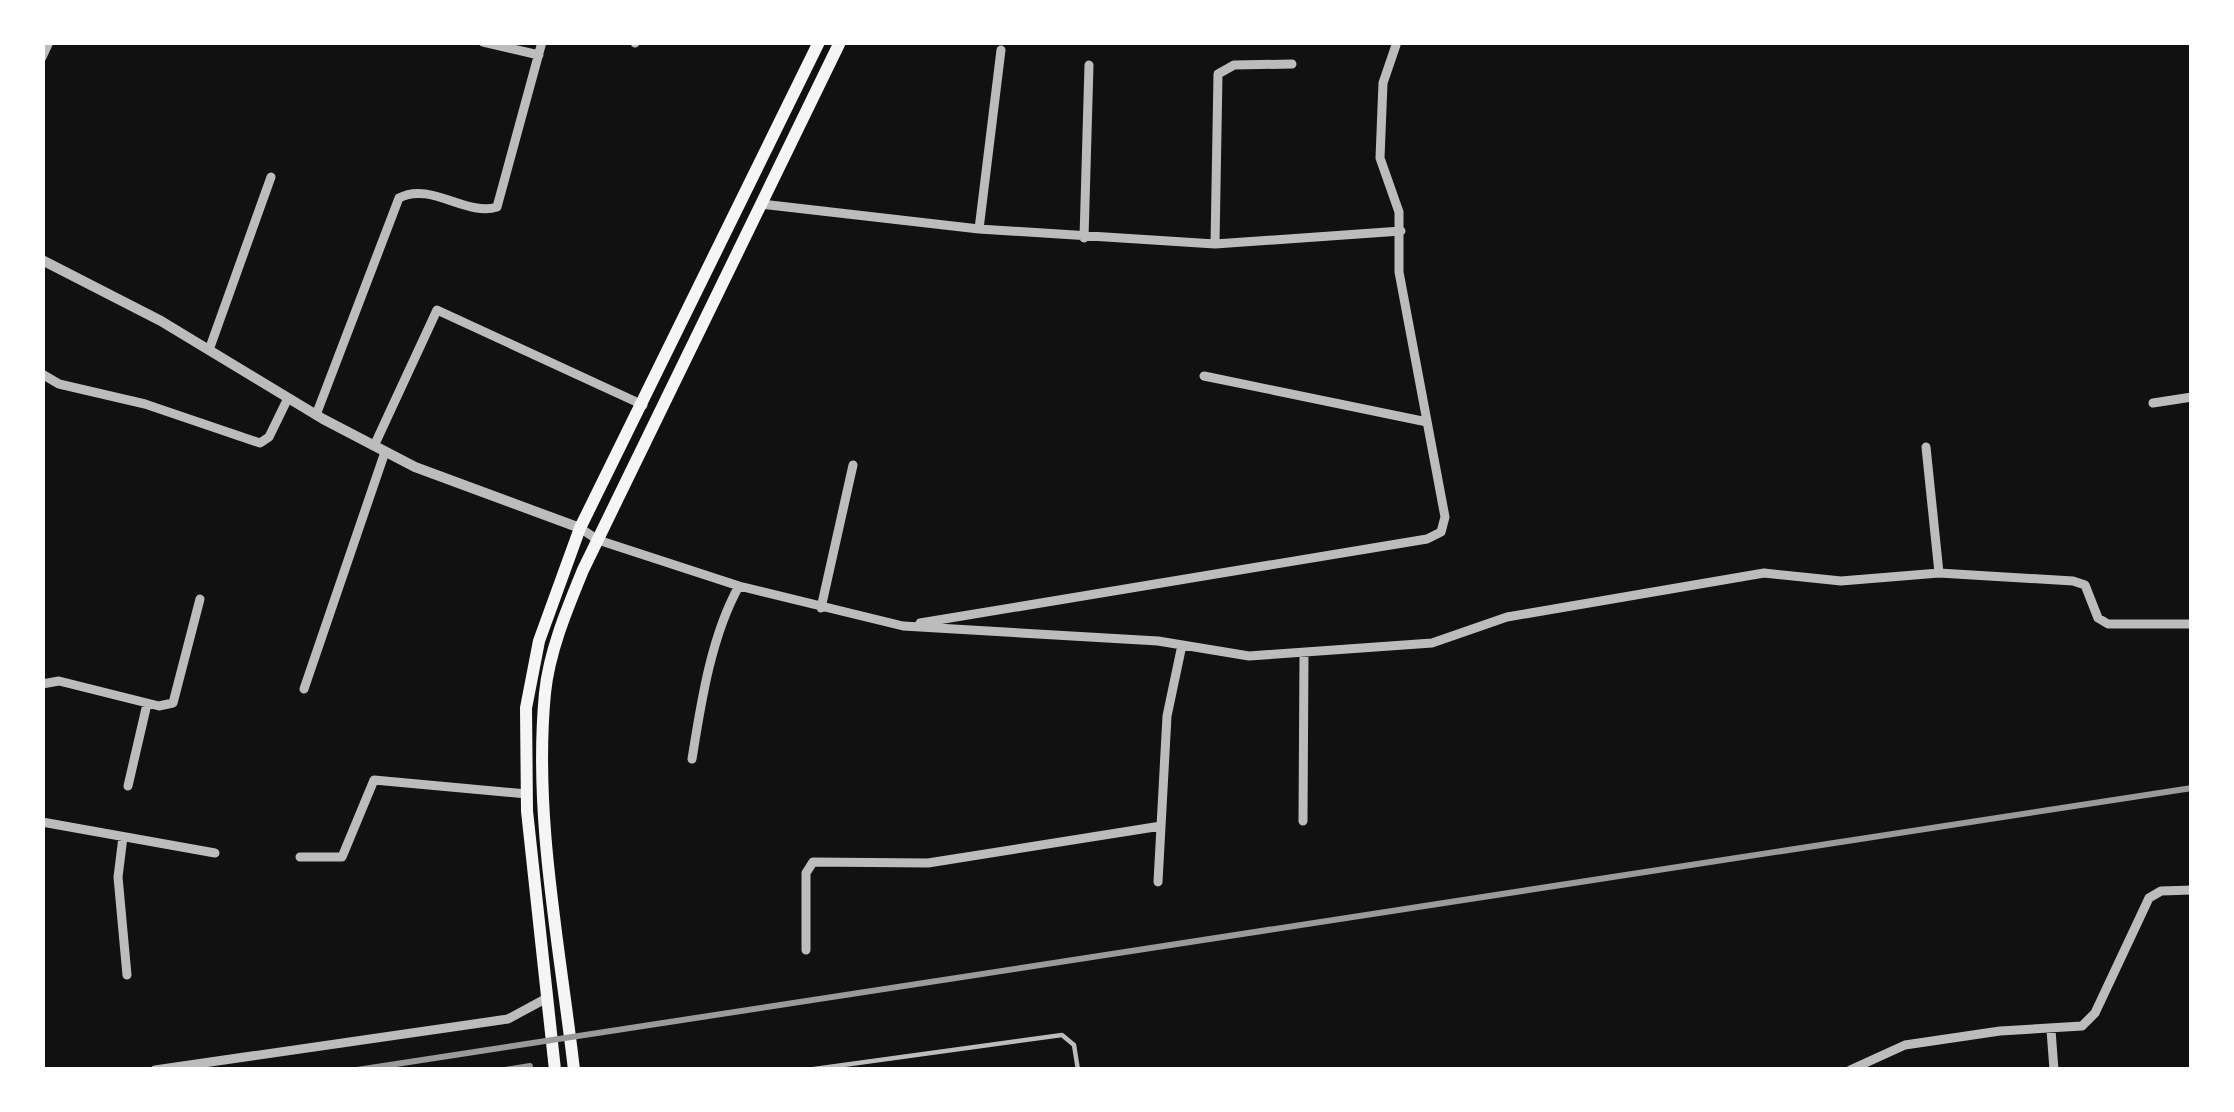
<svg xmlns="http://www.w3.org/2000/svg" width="2234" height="1112" font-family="'Playfair Display',serif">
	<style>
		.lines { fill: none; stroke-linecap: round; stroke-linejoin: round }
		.service { stroke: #bcbcbc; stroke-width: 4.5 }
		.minor { stroke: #bcbcbc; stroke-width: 9 }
		.tertiary { stroke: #bcbcbc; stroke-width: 10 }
		.secondary { stroke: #f5f5f5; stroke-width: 12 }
		.rail { stroke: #9a9a9a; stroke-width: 6 }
	</style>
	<rect width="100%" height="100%" fill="#111"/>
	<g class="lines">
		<path class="service" d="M807,1070L1062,1035L1074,1045L1078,1070"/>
		<path class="minor" d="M483,42L539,55
			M635,43V42
			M42,57L49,42
			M761,204L979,229L1215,244L1401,231
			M979,229L1001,50
			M1084,238L1089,65
			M1215,244L1218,74L1234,65L1292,64
			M209,350L271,177
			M42,374L59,384L145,404L260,443L269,437L288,398
			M1204,376L1427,422
			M2153,403L2192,397
			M316,415L399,198C430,181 467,217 497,207L542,42
			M374,446L437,310L643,405
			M1926,447L1939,573
			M580,528L598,540L739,586L903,626L1158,641L1249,656L1432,643L1507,617L1764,573L1841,581L1939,573L2073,581L2085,585L2098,618L2108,624H2192
			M821,608L853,465
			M920,623L1427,539L1441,532L1445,517L1399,272V212L1380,158L1383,83L1397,42
			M42,684L59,681L159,706L173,703L200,599
			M304,689L385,452
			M692,759C701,703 711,636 739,586
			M128,786L147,704
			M1303,821L1304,653
			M42,822L215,853
			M123,837L118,877L127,975
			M300,857H342L374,780L527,794
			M1158,882L1167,716L1182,645
			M806,950V873L813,862L928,863L1161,826
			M2051,1030L2054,1070
			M155,1070L508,1019L547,998
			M1850,1070L1905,1045L2000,1031L2082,1026L2095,1013L2149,898L2161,891L2192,890"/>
		<path class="tertiary" d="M42,260L161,321L323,419L415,467L580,528"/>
		<path class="secondary" d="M555,1070L527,811L526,708L539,641L580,528L819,42
			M574,1070C560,947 533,817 545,693C549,652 567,609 583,570L840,42"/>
		<path class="rail" d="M357,1070L2192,788
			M505,1070L530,1066"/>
	</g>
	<rect width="2234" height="1112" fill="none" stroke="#ffffff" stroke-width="90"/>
</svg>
